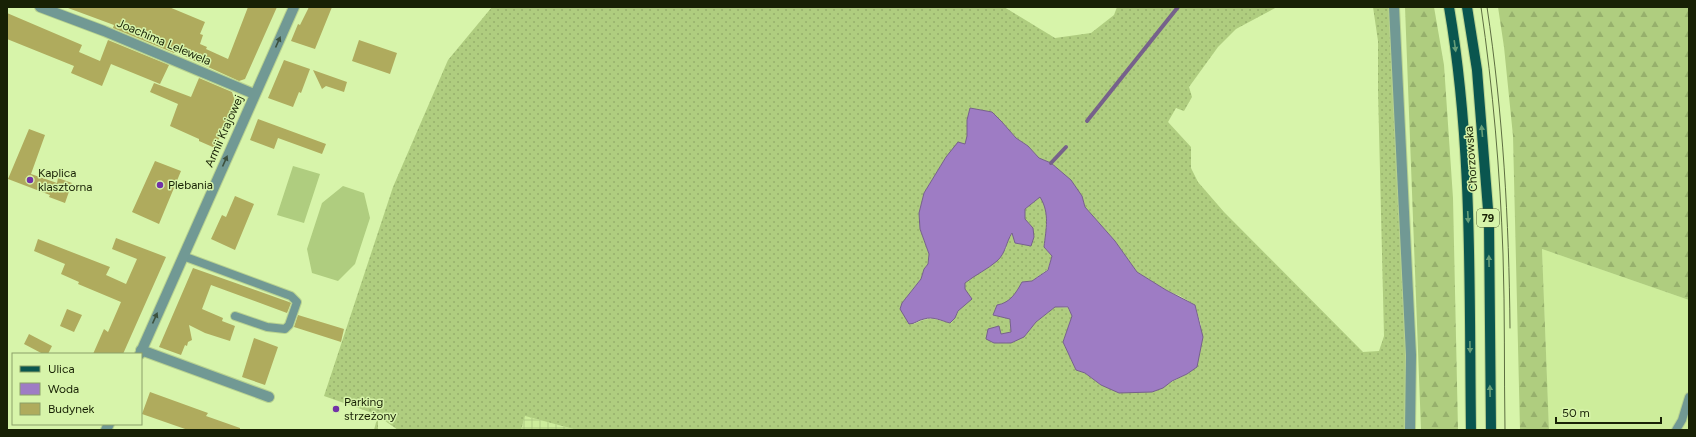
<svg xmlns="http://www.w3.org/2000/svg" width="1696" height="437" font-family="Figtree,sans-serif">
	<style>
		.built { fill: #cded9b }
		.industrial { fill: url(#industrial-grid) }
		.grass { fill: url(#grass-dots); fill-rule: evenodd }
		.forest { fill: url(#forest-firs) }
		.garden { fill: #afcd7f }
		.water { fill: #9e7cc4; stroke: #76618b }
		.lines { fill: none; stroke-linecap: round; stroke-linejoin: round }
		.stream { stroke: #76618b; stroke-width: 4 }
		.building { fill: #afab5d }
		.service-casing { stroke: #b8d290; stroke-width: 10 }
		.minor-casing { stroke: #b8d290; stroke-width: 12 }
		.tertiary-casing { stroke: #b8d290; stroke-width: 12 }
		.primary-casing { stroke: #b8d290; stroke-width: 12 }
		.service { stroke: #719994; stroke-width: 8 }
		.minor { stroke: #719994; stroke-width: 10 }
		.tertiary { stroke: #719994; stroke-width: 10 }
		.primary { stroke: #0a564f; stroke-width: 10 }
		.tram { stroke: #5d6e41; stroke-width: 1 }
		.oneway { fill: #3c513e }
		.oneway2 { fill: #669d78 }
		.poi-dot { fill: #7232a7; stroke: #d7f4aa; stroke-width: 1.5 }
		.labels { text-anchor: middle; stroke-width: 3; stroke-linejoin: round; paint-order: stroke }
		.shield { fill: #d7f4aa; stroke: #516036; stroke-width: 1 }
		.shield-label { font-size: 11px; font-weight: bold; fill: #182105 }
		.street-label { font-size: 12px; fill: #182105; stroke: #d7f4aa }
		.poi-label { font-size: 12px; fill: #182105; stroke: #d7f4aa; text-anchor: start }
	</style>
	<defs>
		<pattern id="industrial-grid" width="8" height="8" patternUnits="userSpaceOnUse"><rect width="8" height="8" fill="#cded9b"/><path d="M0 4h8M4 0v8" fill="none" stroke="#afcb84"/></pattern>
		<pattern id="grass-dots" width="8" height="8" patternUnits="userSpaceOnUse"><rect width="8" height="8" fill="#afcd7f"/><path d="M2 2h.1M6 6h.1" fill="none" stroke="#96b06c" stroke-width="1.8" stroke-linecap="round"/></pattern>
		<pattern id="forest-firs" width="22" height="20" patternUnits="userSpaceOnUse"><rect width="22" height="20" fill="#afcd7f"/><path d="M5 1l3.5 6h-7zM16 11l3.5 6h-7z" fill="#96b06c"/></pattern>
	</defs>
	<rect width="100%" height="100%" fill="#d7f4aa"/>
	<path class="built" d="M1542,249L1689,300V430H1549Z"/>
	<path class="industrial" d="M525,416L577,430H521Z"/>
	<path class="grass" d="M492,7H1004L1055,38L1091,33L1114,15L1117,7H1277L1236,29L1218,47L1189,87L1192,97L1184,111L1176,108L1168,122L1191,147V168L1198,182L1224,212L1363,352L1379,351L1384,336L1378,90V41L1373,7H1394L1410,430H577L525,416L521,430H398L378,416V430H374L378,415L324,396L393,187L448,60ZM970,108L992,112L1002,122L1016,138L1028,146L1039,158L1051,163L1060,171L1082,196L1085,207L1115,241L1137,272L1166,290L1180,296L1195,305L1201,325L1187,374L1152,392L1101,385L1085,373L1076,370L1063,342L1072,316L1068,308L1055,307L1036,322L1024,337L986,339L999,326L1001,335L1011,332L1010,319L993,315L997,306C1010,303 1016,294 1022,282L1032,281L1048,269L1052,256L1044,247C1046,228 1050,214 1040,196L1025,209V219L1031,246L1015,243L1013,233L1008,239L1006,249L965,283C966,295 959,314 951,323C935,319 929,316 914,324L902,303L921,279L924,269L928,264L929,254L920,229L919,213L924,193L946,157L965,144L967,136V120Z"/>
	<path class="forest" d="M1405,7H1434L1444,65L1453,198L1458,430H1421Z
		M1498,7H1689V300L1542,249L1549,430H1520L1513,136L1504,47Z"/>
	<path class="garden" d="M293,166L320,174L304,223L277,215Z
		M343,186L364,193L370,218L355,264L338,281L312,273L307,249L322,203Z"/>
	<path class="water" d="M970,108L992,112L1002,122L1016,138L1028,146L1039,158L1051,163L1071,180L1082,196L1085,207L1115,241L1137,272L1166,290L1195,305L1203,337L1197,367L1187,374L1172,381L1163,388L1152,392L1119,393L1101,385L1085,373L1076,370L1063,342L1072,316L1068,307H1055L1036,322L1024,337L1011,343H994L986,339L988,329L999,326L1001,334L1011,332L1010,319L993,315L997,305C1010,303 1016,293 1022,282L1032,281L1048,270L1052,256L1044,247C1046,229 1050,213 1040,197L1025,209V219L1033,228L1034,237L1031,246L1015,243L1012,233C1006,242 1006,253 997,261C988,269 975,275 965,283V289L972,299L958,311L955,318L950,323C942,321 933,316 924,319C918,320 915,324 909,324L900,309L902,303L921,279L924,269L928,264L929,254L920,229L919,213L924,193L946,157L958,142L965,144L967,136V120Z"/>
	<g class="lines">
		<path class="stream" d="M1087,121L1178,7
			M1051,163L1066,147"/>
	</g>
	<path class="building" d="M68,7H169L205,22L200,34L203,35L200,44L207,47L206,49L228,59L248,7H277L245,79L239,81L175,52L174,53L113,28L114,25L68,8Z
		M309,7H332L315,49L291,41L298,24L300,25Z
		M7,13L82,45L79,52L100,61L108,40L169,65L160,84L111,64L102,86L71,73L74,66L7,39Z
		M359,40L397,53L390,74L352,61Z
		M284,60L310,69L301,93L299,92L293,107L268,98Z
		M313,70L347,82L344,92L326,86L322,89Z
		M199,78L232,92L235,101L215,148L199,141V139L170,126L178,104L150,92L154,83L191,97Z
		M258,119L326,144L322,154L278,138L274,149L250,140Z
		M29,129L45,135L31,174L57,183L58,178L72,183L65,203L49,197L50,195L8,179Z
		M155,161L181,171L159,224L132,212Z
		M235,196L254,204L235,250L211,239L222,215L226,217Z
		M116,238L166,257L123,354H93L104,329L108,332L121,302L78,284L79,282L61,274L65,264L34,251L38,239L110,267L106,275L126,284L137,259L112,249Z
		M193,268L289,302L291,303L287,313L211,285L202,309L223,318L222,321L235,326L230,341L205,333L189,325L192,340L188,342L187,346L185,345L181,355L159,347Z
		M67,309L82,315L74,332L60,326Z
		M298,315L344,329L341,342L294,327Z
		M29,334L52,346L48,354H43L24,344Z
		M254,338L278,347L265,385L242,377Z
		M150,392L208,413L206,416L240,428V430H188L142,414Z"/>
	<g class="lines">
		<defs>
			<path id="service" d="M183,256L291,296L297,302L289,325L285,329L267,327L235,316
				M1676,430L1682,420L1689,397"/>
			<path id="minor" d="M40,7L104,31L254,94
				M141,350L269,397
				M140,354L294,7
				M106,430L109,424"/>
			<path id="tertiary" d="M1394,7L1411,355L1410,430"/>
			<path id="primary" d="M1449,7C1473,146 1469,289 1471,430
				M1467,7L1477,70L1489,222L1491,430"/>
		</defs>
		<use href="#service" class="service-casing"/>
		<use href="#minor" class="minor-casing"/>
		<use href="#tertiary" class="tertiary-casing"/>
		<use href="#primary" class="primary-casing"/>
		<use href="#service" class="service"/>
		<use href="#minor" class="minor"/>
		<use href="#tertiary" class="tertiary"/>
		<use href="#primary" class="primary"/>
		<path class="tram" d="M1481,7C1493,89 1500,171 1503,254C1505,313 1504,371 1505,430
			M1487,7C1503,114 1509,220 1510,328"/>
	</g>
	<defs><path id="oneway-solid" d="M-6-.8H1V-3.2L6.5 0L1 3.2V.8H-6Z"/></defs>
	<g class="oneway">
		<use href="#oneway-solid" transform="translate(278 42) rotate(-66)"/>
		<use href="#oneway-solid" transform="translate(225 161) rotate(-66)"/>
		<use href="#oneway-solid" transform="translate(155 318) rotate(-66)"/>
	</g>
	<g class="oneway2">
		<use href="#oneway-solid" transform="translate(1455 46) rotate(82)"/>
		<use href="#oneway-solid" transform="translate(1482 131) rotate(-95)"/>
		<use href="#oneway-solid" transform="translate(1468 217) rotate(87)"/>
		<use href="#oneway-solid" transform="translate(1489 261) rotate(-91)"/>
		<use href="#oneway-solid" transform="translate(1470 347) rotate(89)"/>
		<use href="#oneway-solid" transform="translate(1490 391) rotate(-91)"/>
	</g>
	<g class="poi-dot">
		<circle cx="30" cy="180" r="4"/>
		<circle cx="160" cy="185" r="4"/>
		<circle cx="336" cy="409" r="4"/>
	</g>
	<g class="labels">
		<rect class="shield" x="1477" y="209" width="22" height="18" rx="3"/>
		<g class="shield-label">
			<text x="1488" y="222">79</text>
		</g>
		<g class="street-label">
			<text transform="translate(164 42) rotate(23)" y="4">Joachima Lelewela</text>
			<text transform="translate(224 131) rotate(-66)" y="4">Armii Krajowej</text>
			<text transform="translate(1471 159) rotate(-94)" y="4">Chorzowska</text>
		</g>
		<g class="poi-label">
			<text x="38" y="177">Kaplica<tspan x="38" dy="14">klasztorna</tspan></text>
			<text x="168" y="189">Plebania</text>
			<text x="344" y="406">Parking<tspan x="344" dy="14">strzeżony</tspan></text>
		</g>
	</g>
	<rect width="1696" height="437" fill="none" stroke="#182105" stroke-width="16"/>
	<rect x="12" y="353" width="130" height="72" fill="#d7f4aa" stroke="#8ba068"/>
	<rect x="20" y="366" width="20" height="6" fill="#0a564f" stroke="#8ba068"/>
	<text x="48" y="373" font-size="12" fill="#182105">Ulica</text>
	<rect x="20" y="383" width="20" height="12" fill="#9e7cc4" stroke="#8ba068"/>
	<text x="48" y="393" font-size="12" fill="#182105">Woda</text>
	<rect x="20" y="403" width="20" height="12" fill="#afab5d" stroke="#8ba068"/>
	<text x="48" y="413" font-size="12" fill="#182105">Budynek</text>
	<path d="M1556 417v6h105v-6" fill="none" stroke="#182105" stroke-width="2"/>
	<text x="1562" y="417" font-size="12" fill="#182105" stroke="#d7f4aa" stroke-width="3" paint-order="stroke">50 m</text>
</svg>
